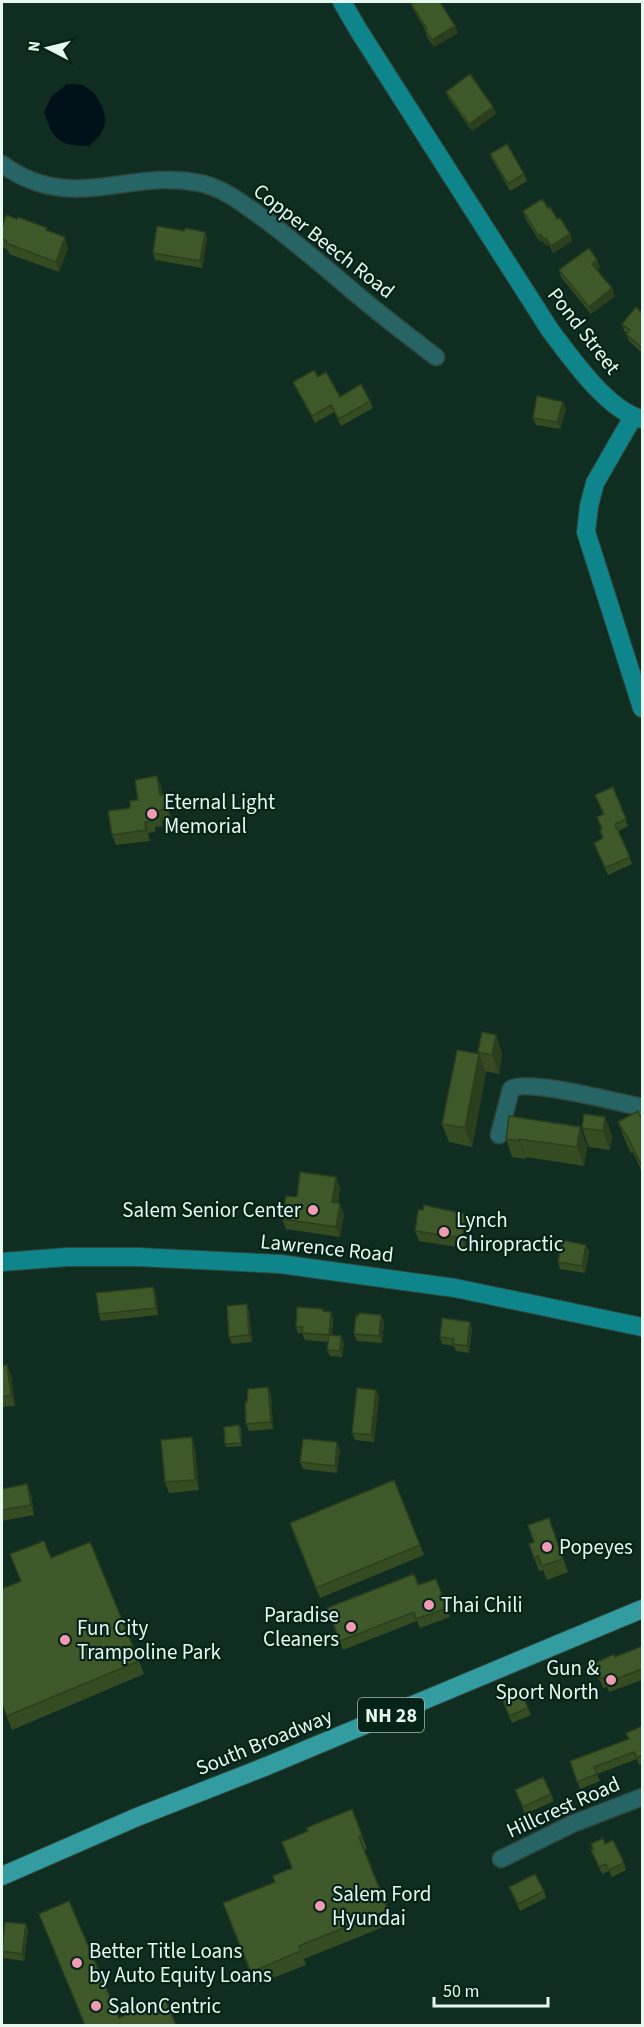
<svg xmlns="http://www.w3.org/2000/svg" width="644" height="2027" font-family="'Source Sans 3',sans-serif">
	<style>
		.water { fill: #01111a }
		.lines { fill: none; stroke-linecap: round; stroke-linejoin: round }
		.street-casing { stroke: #2e493f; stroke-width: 19 }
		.secondary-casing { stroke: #2e493f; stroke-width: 20 }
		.primary-casing { stroke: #2e493f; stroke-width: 20 }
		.street { stroke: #276466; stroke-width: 16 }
		.secondary { stroke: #0d858a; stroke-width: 18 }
		.primary { stroke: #339ca0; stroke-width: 18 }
		.wall { fill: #354c23 }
		.shaded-wall { fill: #2b3e1d }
		.building { fill: #3e5829; stroke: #2b3e1d; stroke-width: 1.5 }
		.poi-dot { fill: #f19ab4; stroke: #052318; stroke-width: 2 }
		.labels { text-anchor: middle; stroke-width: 4.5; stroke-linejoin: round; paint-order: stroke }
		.shield { fill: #052318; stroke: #a3b8af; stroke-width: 1.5 }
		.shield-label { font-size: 20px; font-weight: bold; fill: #e7f8f0 }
		.street-label { font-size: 21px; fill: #e7f8f0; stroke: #052318 }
		.poi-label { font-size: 21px; fill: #e7f8f0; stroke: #052318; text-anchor: start }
	</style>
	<rect width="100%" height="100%" fill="#102d22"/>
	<path class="water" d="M67,84C72,84 77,84 82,85C98,91 111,117 102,132C99,137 93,142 89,146C59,146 53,140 44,112L52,96Z"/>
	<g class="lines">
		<defs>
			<path id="street" d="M2,164C72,216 131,166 204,184C226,190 245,205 263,218C297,243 329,271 361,298C386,319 411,338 436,357
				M499,1135L511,1089C528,1078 618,1103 642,1107
				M501,1859L572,1824L642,1797"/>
			<path id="secondary" d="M342,2L359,31L550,330C571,358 608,411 642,419
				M633,417L595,483L589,506L586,532L642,708
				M2,1262L67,1257H138L280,1264L455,1288L642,1327"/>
			<path id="primary" d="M2,1876L137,1817L267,1766L642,1609"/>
		</defs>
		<use href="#street" class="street-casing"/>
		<use href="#secondary" class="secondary-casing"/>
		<use href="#primary" class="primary-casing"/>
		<use href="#street" class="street"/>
		<use href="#secondary" class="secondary"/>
		<use href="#primary" class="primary"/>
	</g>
	<path class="wall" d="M411,4L455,26L458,33L434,47L427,37L425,29L414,11Z
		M446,92L493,107L496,114L472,131L449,99Z
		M490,154L524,174L527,181L510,191L493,161Z
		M548,208L570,234L572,241L553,253L549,245L546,246L543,241L540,242L525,218L523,211Z
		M2,228L48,231L68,248L59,272L9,254L8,250L2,247Z
		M184,231L205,232L207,239L202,268L155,260L153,253Z
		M597,260L600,267L597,269L615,296L591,314L561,277L559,270Z
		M642,313V353L629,341L626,334L627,333L624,331L622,324Z
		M318,377L340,397L370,401L373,408L341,426L334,412L315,423L296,389L293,382Z
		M563,402L566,409L560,429L536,425L533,418Z
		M157,776L161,787L162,795L169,805L171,820L162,821L163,826L155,827V832L148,833L150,841L116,845L112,835L130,808Z
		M613,787L628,826L618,831L632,864L608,875L594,843L603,838L600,830L602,829L603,814L595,795Z
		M496,1035L502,1054L499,1074L485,1071L478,1052Z
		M479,1054L486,1072L472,1147L449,1142L442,1124Z
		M509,1116L587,1146L584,1166L526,1157V1159L512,1157L506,1139Z
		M605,1117L612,1136L610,1150L589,1147L582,1128Z
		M642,1120V1172L633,1152L631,1153L625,1140L618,1122Z
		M340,1188L338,1203L344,1214L340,1237L286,1229L282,1219L297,1197Z
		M423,1210L469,1224L465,1248L419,1241L415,1231Z
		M586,1245L589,1252L585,1273L560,1269L558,1262Z
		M153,1287L156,1294L158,1315L101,1321L99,1314Z
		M323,1309L324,1311L333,1318L332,1335L344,1342L342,1357L330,1356L327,1350L328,1342L305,1340L302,1333H298L296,1327Z
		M249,1311L252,1342L232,1344L229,1337Z
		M381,1315L384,1322L382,1343L357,1341L354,1334Z
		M470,1322L472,1329L469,1353L456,1351L454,1346L442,1344L440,1337Z
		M7,1365L11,1375L15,1406L2,1407V1366Z
		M376,1390L379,1397L374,1442L355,1440L352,1433Z
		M271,1394L273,1429L249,1431L246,1424L247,1402Z
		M239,1425L241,1429L242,1446L227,1447L225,1444Z
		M192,1437L195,1448L199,1490L169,1493L165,1482Z
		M340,1449L337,1473L303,1469L300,1462Z
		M27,1484L31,1494L34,1515L2,1521V1489Z
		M549,1518L568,1572L547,1580L543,1570L539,1571L529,1544L534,1542Z
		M293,1533L420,1545L424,1555L320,1598Z
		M10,1554L51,1558L139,1661L144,1674L12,1730L2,1705V1589L21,1581Z
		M436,1579L450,1617L420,1628L417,1621L343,1650L327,1608L418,1585Z
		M642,1646V1680L609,1692L607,1687L603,1688L593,1664L615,1657Z
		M523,1696L531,1715L512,1723L503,1701L518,1698Z
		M642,1726V1764L639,1765L637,1759L597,1774L600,1781L580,1789L570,1761L628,1740Z
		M515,1790L551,1794L554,1801L525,1814Z
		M352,1809L367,1849L364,1850L393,1923L304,1959L306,1965L255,1985L228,1917L275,1883L292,1869L308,1831Z
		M591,1844H605L624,1863L626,1870L612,1877L609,1871L602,1874L591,1850L593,1849Z
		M509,1887L544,1891L546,1898L520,1911Z
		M26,1924L28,1931L24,1961L3,1958L2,1953V1945Z"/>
	<path class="shaded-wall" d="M455,26L458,33L434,47L432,40Z
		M493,107L496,114L472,131L469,124Z
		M205,232L207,239L202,268L200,261Z
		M540,234L543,241L540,242L538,235Z
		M570,234L572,241L553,253L551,246Z
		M65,237L68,248L59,272L56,262Z
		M546,238L549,245L546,246L544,239Z
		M597,260L600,267L595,271L592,264Z
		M612,288L615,296L591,314L589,307Z
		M563,402L566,409L560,429L557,422Z
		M157,776L161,787L164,805L160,795Z
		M165,794L169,805L171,820L167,809Z
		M158,811L162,821L163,826L159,816Z
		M145,822L148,833L150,841L146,830Z
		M496,1035L502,1054L499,1074L492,1055Z
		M479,1054L486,1072L472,1147L465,1128Z
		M605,1117L612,1136L610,1150L603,1131Z
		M580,1127L587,1146L584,1166L577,1147Z
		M519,1139L526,1157V1159L519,1141Z
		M336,1177L340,1188L336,1213L332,1202Z
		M340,1203L344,1214L340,1237L336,1227Z
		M465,1214L469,1224L465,1248L462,1238Z
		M586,1245L589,1252L585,1273L582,1266Z
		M153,1287L156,1294L158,1315L156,1308Z
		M247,1304L249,1311L252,1342L249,1335Z
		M331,1312L333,1318L331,1341L329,1335Z
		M381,1315L384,1322L382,1343L379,1336Z
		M470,1322L472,1329L469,1353L467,1346Z
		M341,1336L344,1342L342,1357L340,1351Z
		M7,1365L11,1375L15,1406L11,1395Z
		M268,1387L271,1394L273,1429L271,1422Z
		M376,1390L379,1397L374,1442L371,1435Z
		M192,1437L195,1448L199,1490L195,1480Z
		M337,1442L340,1449L337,1473L335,1466Z
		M27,1484L31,1494L34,1515L31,1505Z
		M26,1924L28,1931L24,1961L22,1954Z"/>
	<path class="building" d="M415,2H440L455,26L432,40L425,30L427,29L411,4Z
		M470,74L493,107L469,124L446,92Z
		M507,144L524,174L508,184L490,154Z
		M542,199L548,208L550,207L557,219L560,218L570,234L551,246L546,238L544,239L540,234L538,235L523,211Z
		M6,215L17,219L18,217L47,228L46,230L65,237L56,262L6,243L7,241L2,239V228Z
		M157,226L184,231L185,228L205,232L200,261L153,253Z
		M589,248L597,260L592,264L612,288L589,307L559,270Z
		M636,307L642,313V348L626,334L630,330L622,324Z
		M314,370L318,377L326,372L340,397L361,384L370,401L339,419L331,405L312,416L293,382Z
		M537,396L563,402L557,422L533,418Z
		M157,776L160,795L165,794L167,809L158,811L159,816L151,817L152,821L145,822L146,830L112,835L108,811L130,808V801L138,800L135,780Z
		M613,787L626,819L615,824L630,857L605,868L594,843L603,838L600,830L602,829L597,817L604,814L595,795Z
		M482,1032L496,1035L492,1055L478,1052Z
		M457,1050L479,1054L465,1128L442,1124Z
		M638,1111L642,1120V1166L626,1134H625L618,1122Z
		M584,1114L605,1117L603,1131L582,1128Z
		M509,1116L580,1127L577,1147L519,1139V1141L506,1139Z
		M300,1172L336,1177L332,1202L340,1203L336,1227L282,1219L286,1196L297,1197Z
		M424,1205L465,1214L462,1238L415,1231L418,1210H423Z
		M562,1240L586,1245L582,1266L558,1262Z
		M153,1287L156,1308L99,1314L96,1293Z
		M247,1304L249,1335L229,1337L227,1306Z
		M297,1307L323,1309V1311L331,1312L329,1335L341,1336L340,1351L327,1350L329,1335L302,1333L303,1327H296Z
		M359,1313L381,1315L379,1336L354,1334L356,1315L358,1316Z
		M442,1318L470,1322L467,1346L453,1344L454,1339L440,1337Z
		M7,1365L11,1395L2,1397V1366Z
		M268,1387L271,1422L246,1424L245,1403L247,1402L248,1389Z
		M357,1388L376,1390L371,1435L352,1433Z
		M239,1425L241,1443L225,1444L224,1427Z
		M192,1437L195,1480L165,1482L161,1440Z
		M303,1439L337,1442L335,1466L300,1462Z
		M394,1480L420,1545L316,1588L290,1523Z
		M27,1484L31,1505L2,1510V1489Z
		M549,1518L563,1559L542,1566L538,1556L534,1558L529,1544L534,1542L528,1525Z
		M44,1541L51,1558L90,1542L139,1661L7,1716L2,1704V1589L21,1581L10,1554Z
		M414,1574L418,1585L436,1579L447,1608L416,1619L414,1612L340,1641L327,1608Z
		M642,1646V1669L606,1683L604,1677L599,1679L593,1664L614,1654L615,1657Z
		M516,1695L518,1698L523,1696L528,1708L509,1716L503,1701Z
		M642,1726V1755L637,1758L634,1752L594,1767L597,1774L577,1782L570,1761L629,1739L626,1733Z
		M543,1777L551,1794L523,1807L515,1790Z
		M352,1809L362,1835L359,1837L388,1910L299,1946L301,1951L251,1972L223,1903L275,1882L273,1876L292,1868L282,1842L308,1831L306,1828Z
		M603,1838L605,1844L613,1840L624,1863L609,1870L606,1864L599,1867L591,1850L593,1849L591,1844Z
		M535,1874L544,1891L518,1904L509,1887Z
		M69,1901L119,2018L165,1999L176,2025H85L39,1914Z
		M5,1922L26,1924L22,1954L2,1951Z"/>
	<g class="poi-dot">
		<circle cx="152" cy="814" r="6"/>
		<circle cx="313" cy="1210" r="6"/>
		<circle cx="444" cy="1232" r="6"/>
		<circle cx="547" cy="1547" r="6"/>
		<circle cx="429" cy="1605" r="6"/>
		<circle cx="351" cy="1627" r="6"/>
		<circle cx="65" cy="1640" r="6"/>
		<circle cx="611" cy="1680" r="6"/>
		<circle cx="320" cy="1906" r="6"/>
		<circle cx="77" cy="1963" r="6"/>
		<circle cx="96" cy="2006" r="6"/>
	</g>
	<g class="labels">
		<rect class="shield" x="358" y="1698" width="66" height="34" rx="4.5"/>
		<g class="shield-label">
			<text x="391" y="1722">NH 28</text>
		</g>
		<g class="street-label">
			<text transform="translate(324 241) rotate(38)" y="7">Copper Beech Road</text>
			<text transform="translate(584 331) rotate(52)" y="7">Pond Street</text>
			<text transform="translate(327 1248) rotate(6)" y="7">Lawrence Road</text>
			<text transform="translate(264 1742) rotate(-22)" y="7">South Broadway</text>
			<text transform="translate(563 1807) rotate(-24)" y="7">Hillcrest Road</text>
		</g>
		<g class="poi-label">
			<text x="164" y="809">Eternal Light<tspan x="164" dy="24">Memorial</tspan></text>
			<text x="301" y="1217" text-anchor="end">Salem Senior Center</text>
			<text x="456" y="1227">Lynch<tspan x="456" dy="24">Chiropractic</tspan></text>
			<text x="559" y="1554">Popeyes</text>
			<text x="441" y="1612">Thai Chili</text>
			<text x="339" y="1622" text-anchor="end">Paradise<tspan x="339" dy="24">Cleaners</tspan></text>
			<text x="77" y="1635">Fun City<tspan x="77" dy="24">Trampoline Park</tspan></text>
			<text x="599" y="1675" text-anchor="end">Gun &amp;<tspan x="599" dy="24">Sport North</tspan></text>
			<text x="332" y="1901">Salem Ford<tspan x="332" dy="24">Hyundai</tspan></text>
			<text x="89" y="1958">Better Title Loans<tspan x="89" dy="24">by Auto Equity Loans</tspan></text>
			<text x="108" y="2013">SalonCentric</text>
		</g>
	</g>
	<rect width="644" height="2027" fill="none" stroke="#e7f8f0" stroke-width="6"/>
	<g transform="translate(48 48) rotate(277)" stroke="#052318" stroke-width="4.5" paint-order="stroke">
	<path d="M0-4.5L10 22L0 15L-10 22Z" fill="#e7f8f0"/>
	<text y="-9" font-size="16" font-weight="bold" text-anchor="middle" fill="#e7f8f0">N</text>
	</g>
	<path d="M434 1997v9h114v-9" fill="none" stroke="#e7f8f0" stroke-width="3"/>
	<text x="443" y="1997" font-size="18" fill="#e7f8f0" stroke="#052318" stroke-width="4.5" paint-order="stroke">50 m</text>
</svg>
